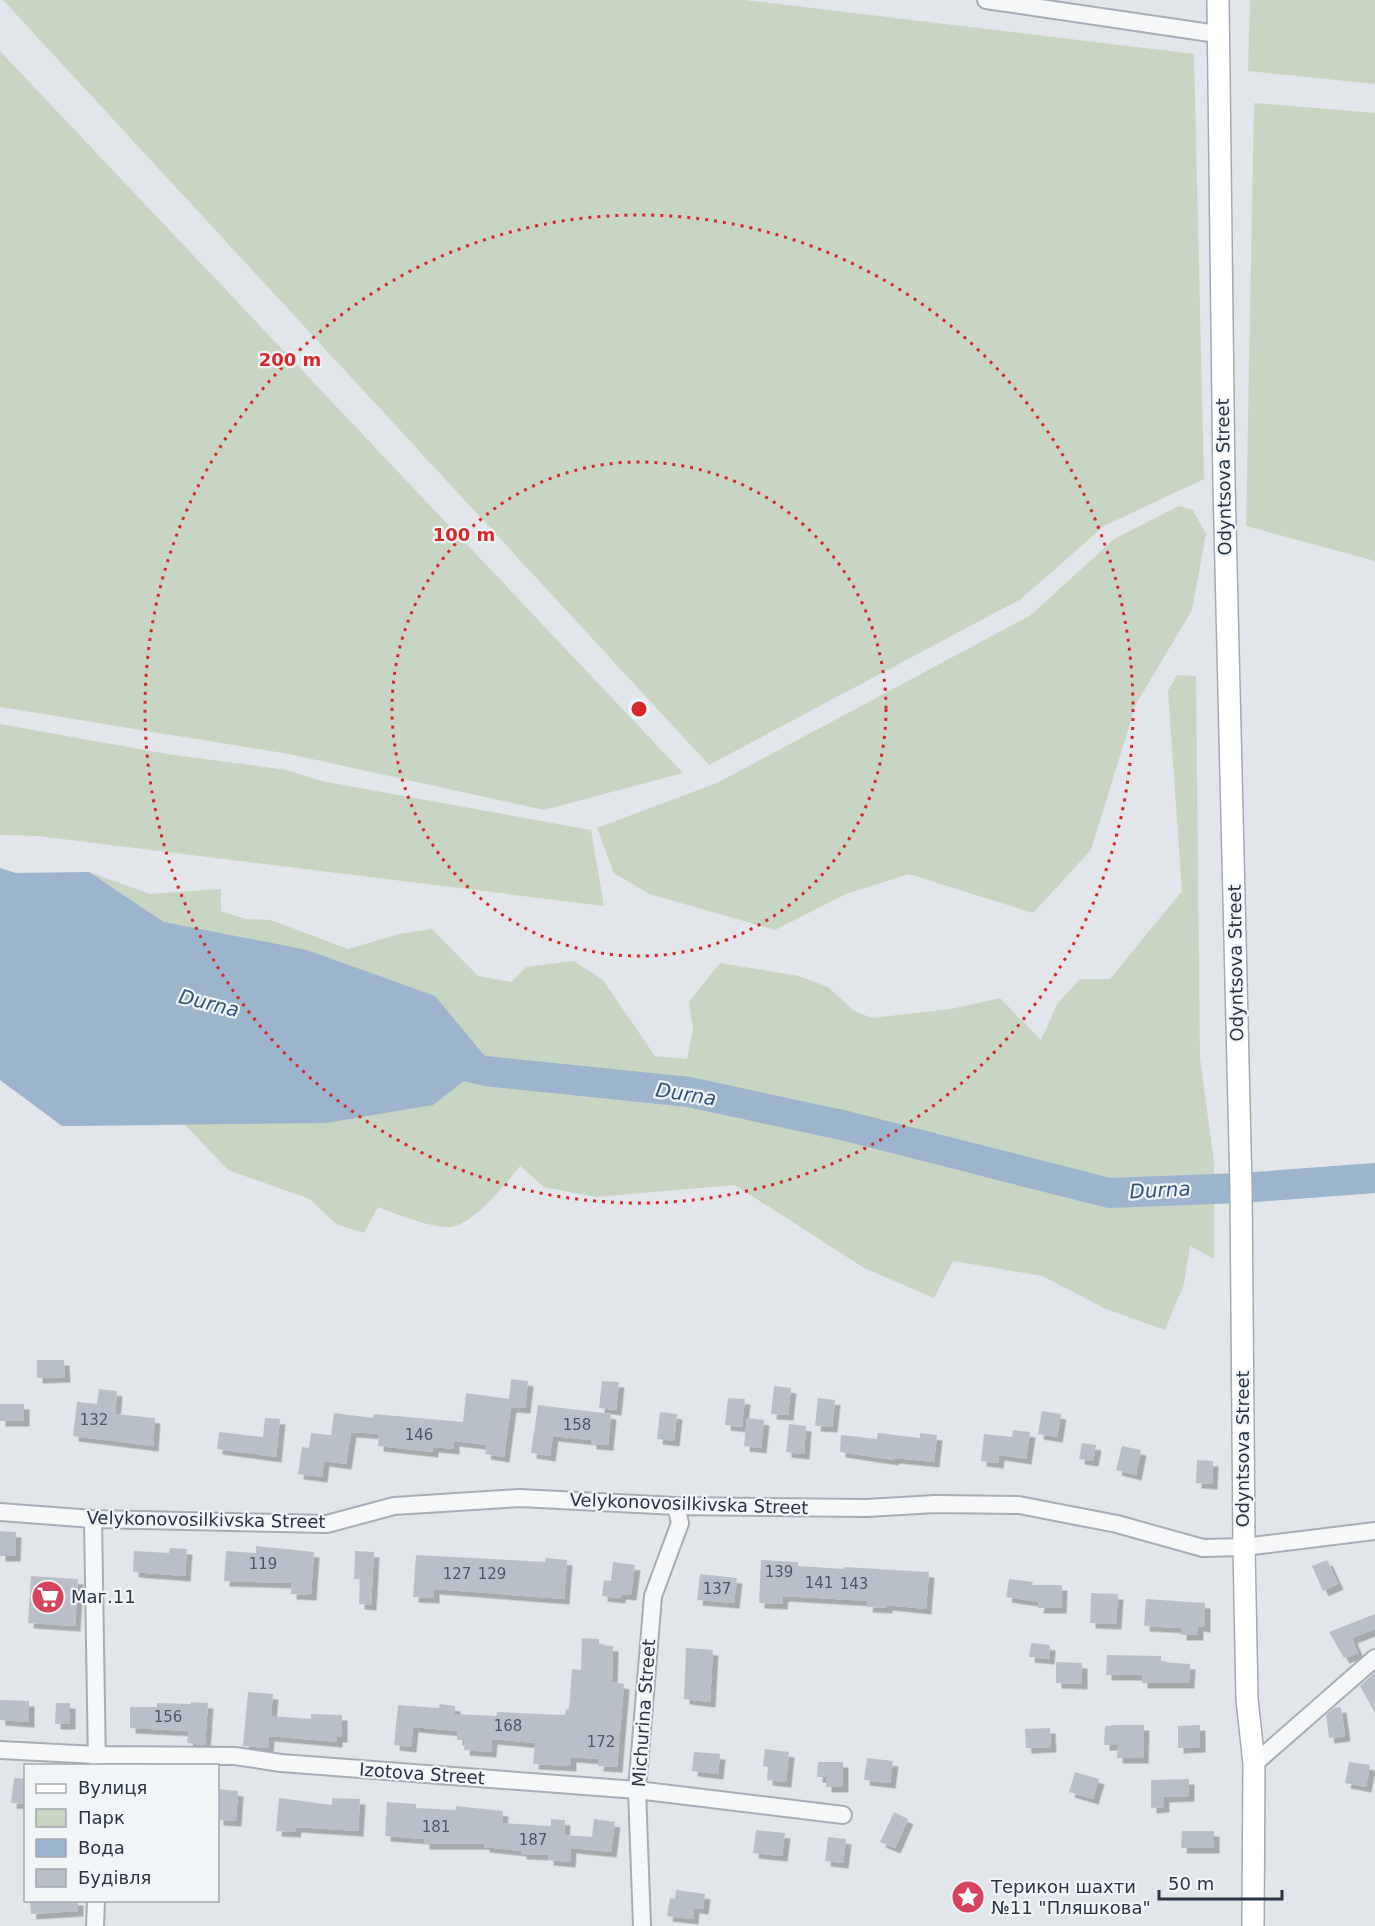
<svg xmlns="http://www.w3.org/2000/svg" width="1375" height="1926" font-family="'DejaVu Sans',sans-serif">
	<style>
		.green { fill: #c8d5c3 }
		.water { fill: #9cb5cc }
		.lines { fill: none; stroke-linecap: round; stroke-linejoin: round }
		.river { stroke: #9cb5cc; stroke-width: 30 }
		.building { fill: #b9bfc9; filter: url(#shadow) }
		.minor-casing { stroke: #a7adb6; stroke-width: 20 }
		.major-casing { stroke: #a1abb7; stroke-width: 24 }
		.minor { stroke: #f5f7f9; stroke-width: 16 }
		.major { stroke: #fff; stroke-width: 21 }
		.ring { fill: none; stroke: #d62828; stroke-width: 3; stroke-dasharray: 3 6 }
		.labels { text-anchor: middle; stroke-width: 4.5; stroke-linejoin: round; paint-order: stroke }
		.number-label { font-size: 15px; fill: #4d5765 }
		.street-label { font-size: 18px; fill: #293444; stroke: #f2f5f8 }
		.poi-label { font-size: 18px; fill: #293444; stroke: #f2f5f8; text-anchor: start }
		.water-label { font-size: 20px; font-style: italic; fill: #32547a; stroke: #f2f5f8 }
		.centre { fill: #d62828; stroke: #f2f5f8; stroke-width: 3 }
		.ring-label { font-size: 18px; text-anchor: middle; font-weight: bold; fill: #d62828; stroke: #f2f5f8; stroke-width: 4.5; stroke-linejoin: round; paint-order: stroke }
	</style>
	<defs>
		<filter id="shadow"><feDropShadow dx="5.5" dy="5.5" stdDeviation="0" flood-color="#0004"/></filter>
	</defs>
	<rect width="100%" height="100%" fill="#e2e6eb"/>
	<path class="green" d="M3,0H745L1194,54L1204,479L1104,526L1021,599L709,765Z
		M1250,0H1375V84L1248,71Z
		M0,51L683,773L544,810L289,754L0,707Z
		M1254,103L1375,113V561L1246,526Z
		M1179,506L1193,510L1206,534L1192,610L1136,704L1091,850L1033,913L909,874L846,894L775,930L649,894L614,873L597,828L717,783L1031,615L1114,539Z
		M1177,675L1196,676L1200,1058L1214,1162V1259L1190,1246L1184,1284L1165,1330L1106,1309L1042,1276L953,1261L934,1298L864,1268L735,1185L596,1197L544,1187L520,1166C507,1183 473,1225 450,1227C430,1228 397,1214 378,1207L364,1233L336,1224L310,1199L228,1170L185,1125L62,1126L164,922L89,872L150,894L221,889V911L246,919L271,920L348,949L399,934L432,929L478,976L511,982L526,967L574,961L603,980L655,1056L687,1059L693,1030L689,1002L720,963L799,976L828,987L854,1011L872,1018L951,1009L1000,998L1041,1040L1057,1004L1080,979H1110L1182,891L1168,691Z
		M0,724L167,754L287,770L321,781L591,830L604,906L38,836L0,835Z"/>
	<path class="water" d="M0,868L16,873L89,872L164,922L307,950L435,996L489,1061L433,1105L326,1123L62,1126L0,1080Z"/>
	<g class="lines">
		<path class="river" d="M439,1060L485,1071L689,1092L846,1126L1109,1193L1241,1188L1375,1178"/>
	</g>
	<path class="building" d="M37,1360H64L65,1377L37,1378Z
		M511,1379L528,1381L525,1408L511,1407L504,1457L485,1454L487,1445L454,1441V1449L433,1447V1452L378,1446L379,1434L351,1432L346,1464L324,1461L322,1477L298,1474L302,1447L309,1448L311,1433L331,1435L334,1413L373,1418L374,1414L463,1422L466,1393L509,1399Z
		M602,1381L619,1382L616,1410L599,1408Z
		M774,1386L791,1388L788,1415L771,1414Z
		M99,1389L117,1391L115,1414L155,1418L153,1446L73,1436L77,1402L97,1404Z
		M728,1398L745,1399L742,1427L725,1425Z
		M818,1398L835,1400L832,1427L815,1426Z
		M0,1404H24V1421H0Z
		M538,1405L611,1414L608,1445L591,1444V1440L553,1436L550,1456L531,1453Z
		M1042,1411L1061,1414L1057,1437L1038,1434Z
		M660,1412L677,1414L674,1441L657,1439Z
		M265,1418L280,1419L276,1457L217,1449L219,1432L263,1437Z
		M747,1418L764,1420L761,1448L744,1446Z
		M789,1424L806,1426L804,1454L786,1452Z
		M1013,1430L1030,1432L1026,1459L999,1455L998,1463L981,1461L984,1434L1012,1437Z
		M878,1433L920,1438V1433L937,1435L934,1462L894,1458L893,1460L840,1452L841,1435L877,1439Z
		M1082,1443L1096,1445L1093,1461L1079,1459Z
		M1122,1446L1141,1450L1136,1475L1116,1470Z
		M1197,1460L1213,1461L1212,1484L1196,1483Z
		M0,1531L16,1532L15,1556H0Z
		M256,1546L314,1552L311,1595L291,1594L292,1583L224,1581L226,1551L256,1553Z
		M170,1548L187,1549L185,1576L133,1572L134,1551L169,1553Z
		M355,1551L374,1552L371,1605L359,1604L360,1579H354Z
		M416,1555L545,1562L546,1558L567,1560L564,1599L434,1589V1598L413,1597Z
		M761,1560L798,1562V1566L844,1569V1567L929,1572L926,1609L887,1605V1608L867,1607L868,1601L783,1596L782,1604L759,1603Z
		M1327,1560L1338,1584L1323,1591L1312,1566Z
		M613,1562L635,1565L631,1595L621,1594L620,1598L602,1596L604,1580L611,1581Z
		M700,1574L737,1578L734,1603L697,1600Z
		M31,1576L78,1579L75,1626L28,1623Z
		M1009,1579L1033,1582L1032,1585H1062L1061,1608H1038L1039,1602L1006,1597Z
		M1091,1593L1118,1594L1116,1624L1090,1623Z
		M1146,1599L1205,1603V1627L1198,1626V1635H1181V1628L1144,1626Z
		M1375,1614V1629L1352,1638L1358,1653L1344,1658L1329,1632Z
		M582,1638L599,1639V1645L613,1646L612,1682L624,1684L617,1767L598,1766L599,1759L571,1757V1766L533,1764L535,1743L492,1739L491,1752L464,1750L465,1740H457V1731L413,1727L411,1747L394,1745L398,1705L439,1708L440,1704L455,1706V1714L496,1716L497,1712L565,1715L566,1709H569L572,1669L581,1670Z
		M1031,1643L1050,1645L1049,1659L1029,1657Z
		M686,1648L713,1650L710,1702L684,1699Z
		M1107,1655L1161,1656V1662L1190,1664L1189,1683H1142V1675H1106Z
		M1056,1662L1082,1663V1684L1056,1683Z
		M1375,1672V1713L1360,1686Z
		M248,1692L273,1694L271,1716L311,1719V1714L342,1715V1737H337V1742L269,1736L268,1748L243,1746Z
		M0,1700L29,1701V1722L0,1720Z
		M191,1702L208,1703L205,1745L187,1743L189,1731L130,1728V1707H157V1703L191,1704Z
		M56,1703H70V1724H55Z
		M1341,1707L1345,1736L1329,1738L1326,1715L1334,1708Z
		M1118,1725H1144L1143,1758H1117L1118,1745H1104L1105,1726Z
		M1200,1725V1747L1178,1748V1726Z
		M1050,1728L1051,1747L1026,1748L1025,1729Z
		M765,1749L789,1752L786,1782L767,1780L768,1767L763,1766Z
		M694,1752L720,1754L718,1774L692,1771Z
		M867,1758L893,1761L890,1783L864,1780Z
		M818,1762H843V1787H826V1777H817Z
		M1349,1762L1370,1765L1366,1787L1345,1783Z
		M1075,1772L1099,1779L1093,1799L1069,1792Z
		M14,1778L26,1779V1804L11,1803Z
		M1189,1779V1796L1164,1797V1807L1151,1808V1780Z
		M218,1789L238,1791L236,1821L218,1820Z
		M279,1798L332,1805V1798L360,1799L358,1831L296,1827L295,1832L276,1831Z
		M387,1802L416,1804V1808L456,1810V1806L503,1811L502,1823L551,1826V1819L565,1820L564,1835L592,1837L594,1819L615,1822L611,1852L571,1848L570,1862L548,1860V1855L521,1854V1851L484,1847V1844H424V1839L385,1836Z
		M894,1812L908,1819L895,1848L880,1842Z
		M756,1830L785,1833L782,1856L753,1853Z
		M1182,1831H1214V1848H1181Z
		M828,1837L846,1839L843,1863L825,1861Z
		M676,1890L705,1894L703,1909L694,1908L693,1919L667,1916L670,1898L675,1899Z
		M30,1900H78V1911L31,1914Z"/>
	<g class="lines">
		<defs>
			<path id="minor" d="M986,0L1217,34
				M0,1512L93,1519L327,1524L394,1506L520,1498L676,1506L867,1508L935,1504L1019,1505L1117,1524L1203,1548L1244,1547L1375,1531
				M93,1519L97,1765
				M0,1750L97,1755L235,1756L281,1763L637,1790L843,1815
				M1254,1764L1375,1658
				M95,1926L96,1900
				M642,1926L637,1790L653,1596L680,1523L676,1506"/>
			<path id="major" d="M1218,0L1224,483L1241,1188L1244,1547L1247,1699L1254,1764L1253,1926"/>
		</defs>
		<use href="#minor" class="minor-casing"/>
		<use href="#major" class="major-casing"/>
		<use href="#minor" class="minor"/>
		<use href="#major" class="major"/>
	</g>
	<g class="ring">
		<circle cx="639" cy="709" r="247"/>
		<circle cx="639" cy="709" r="494"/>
	</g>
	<defs>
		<symbol id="supermarket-disc" viewBox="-11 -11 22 22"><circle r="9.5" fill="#d4445f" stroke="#f2f5f8"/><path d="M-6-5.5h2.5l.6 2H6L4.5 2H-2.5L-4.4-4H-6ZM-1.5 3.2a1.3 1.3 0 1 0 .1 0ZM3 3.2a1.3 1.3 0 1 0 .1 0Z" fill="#fff"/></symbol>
		<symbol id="sight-disc" viewBox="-11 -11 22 22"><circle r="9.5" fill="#d4445f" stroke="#f2f5f8"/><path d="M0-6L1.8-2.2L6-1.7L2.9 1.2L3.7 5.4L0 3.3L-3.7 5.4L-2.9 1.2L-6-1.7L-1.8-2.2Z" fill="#fff"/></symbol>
	</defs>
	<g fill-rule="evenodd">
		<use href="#supermarket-disc" x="29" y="1578" width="38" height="38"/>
		<use href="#sight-disc" x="949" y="1878" width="38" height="38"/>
	</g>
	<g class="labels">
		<g class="number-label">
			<text x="94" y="1425">132</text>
			<text x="577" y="1430">158</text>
			<text x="419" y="1440">146</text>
			<text x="263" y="1569">119</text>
			<text x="779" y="1577">139</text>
			<text x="457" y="1579">127</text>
			<text x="492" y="1579">129</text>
			<text x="819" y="1588">141</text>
			<text x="854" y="1589">143</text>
			<text x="717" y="1594">137</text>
			<text x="168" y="1722">156</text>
			<text x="508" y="1731">168</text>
			<text x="601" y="1747">172</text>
			<text x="436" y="1832">181</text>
			<text x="533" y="1845">187</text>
		</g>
		<g class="street-label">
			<text transform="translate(1224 477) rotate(-91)" y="6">Odyntsova Street</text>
			<text transform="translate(1236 963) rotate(-91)" y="6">Odyntsova Street</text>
			<text transform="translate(1243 1449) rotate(-90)" y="6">Odyntsova Street</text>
			<text transform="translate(689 1504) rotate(2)" y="6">Velykonovosilkivska Street</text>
			<text transform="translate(206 1520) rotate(1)" y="6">Velykonovosilkivska Street</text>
			<text transform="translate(644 1713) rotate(-86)" y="6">Michurina Street</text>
			<text transform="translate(422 1774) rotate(4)" y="6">Izotova Street</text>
		</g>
		<g class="poi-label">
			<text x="71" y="1603">Маг.11</text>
			<text x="991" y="1893">Терикон шахти<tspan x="991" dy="21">№11 "Пляшкова"</tspan></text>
		</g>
		<g class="water-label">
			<text transform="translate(209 1003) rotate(14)" y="7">Durna</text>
			<text transform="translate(686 1094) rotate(9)" y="7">Durna</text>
			<text transform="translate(1160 1190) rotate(-3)" y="7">Durna</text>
		</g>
	</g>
	<circle cx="639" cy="709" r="9" class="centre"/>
	<g class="ring-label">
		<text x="290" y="366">200 m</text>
		<text x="464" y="541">100 m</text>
	</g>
	<rect x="24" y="1764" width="195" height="138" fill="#f2f5f8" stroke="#a2a8b0" stroke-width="1.5"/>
	<rect x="36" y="1784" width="30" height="9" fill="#ffffff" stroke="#a2a8b0" stroke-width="1.5"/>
	<text x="78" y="1794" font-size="18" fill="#293444">Вулиця</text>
	<rect x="36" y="1809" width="30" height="18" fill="#c8d5c3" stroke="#a2a8b0" stroke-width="1.5"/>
	<text x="78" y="1824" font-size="18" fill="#293444">Парк</text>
	<rect x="36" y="1839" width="30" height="18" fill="#9cb5cc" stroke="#a2a8b0" stroke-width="1.5"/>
	<text x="78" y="1854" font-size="18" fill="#293444">Вода</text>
	<rect x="36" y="1869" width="30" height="18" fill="#b9bfc9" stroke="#a2a8b0" stroke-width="1.5"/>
	<text x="78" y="1884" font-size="18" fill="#293444">Будівля</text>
	<path d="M1159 1890v9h123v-9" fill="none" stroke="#293444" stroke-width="3"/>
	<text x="1168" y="1890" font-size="18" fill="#293444" stroke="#f2f5f8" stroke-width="4.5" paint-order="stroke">50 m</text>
</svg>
